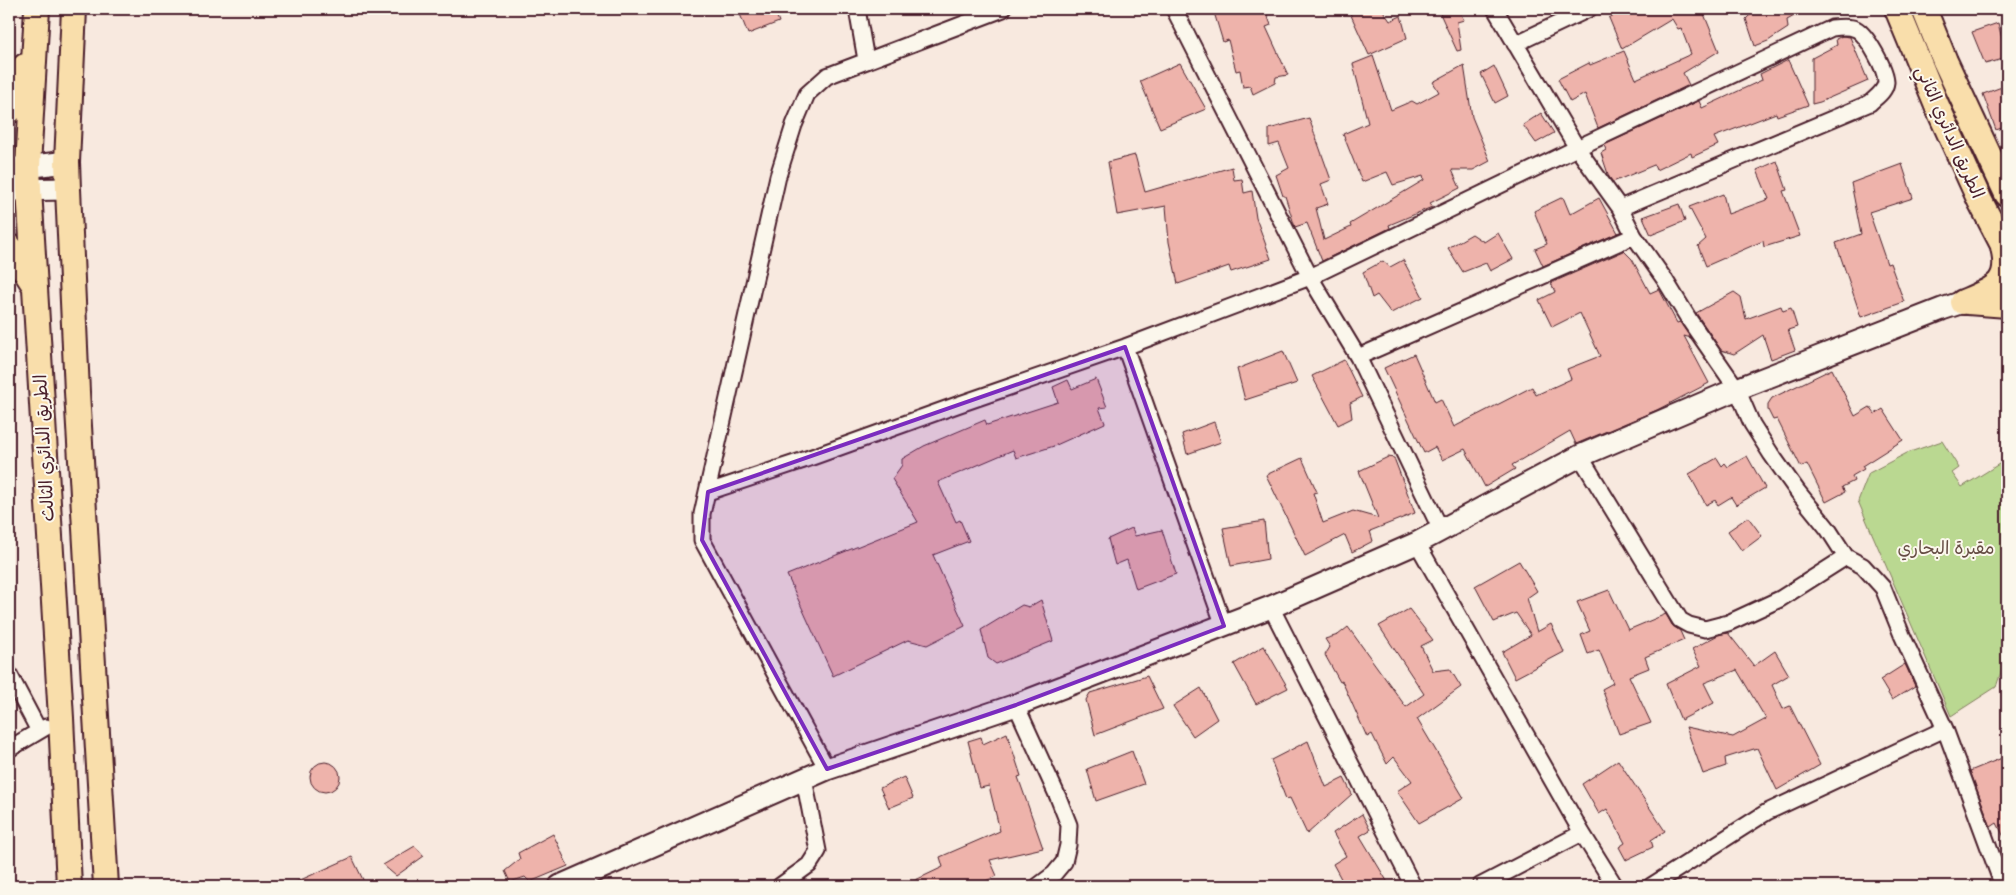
<svg xmlns="http://www.w3.org/2000/svg" width="2016" height="895" font-family="Mynerve,'Playpen Sans Arabic',sans-serif">
	<style>
		.green { fill: #bad891; stroke: #827c5e }
		.building { fill: #eeb3ab; stroke: #4a1f2b }
		.lines { fill: none; stroke-linecap: round; stroke-linejoin: round }
		.street-casing { stroke: #4a1f2b; stroke-width: 19 }
		.secondary-casing { stroke: #4a1f2b; stroke-width: 25 }
		.primary-casing { stroke: #4a1f2b; stroke-width: 28 }
		.street { stroke: #fbf7ec; stroke-width: 15 }
		.secondary { stroke: #fbf7ec; stroke-width: 21 }
		.primary { stroke: #f9deab; stroke-width: 24 }
		.marked { fill: #7b2cbf; fill-opacity: 0.2; stroke: #7b2cbf; stroke-width: 4; stroke-linejoin: round }
		.labels { text-anchor: middle; stroke-width: 4; stroke-linejoin: round; paint-order: stroke }
		.street-label { font-size: 18px; fill: #4a1f2b; stroke: #fbf7ec }
		.park-label { font-size: 18px; fill: #664d44; stroke: #fbf7ec }
	</style>
	<rect width="100%" height="100%" fill="#f8e9df"/>
	<filter id="ink" filterUnits="userSpaceOnUse"><feTurbulence type="fractalNoise" baseFrequency=".02" numOctaves="2"/><feDisplacementMap in="SourceGraphic" scale="10" xChannelSelector="R" yChannelSelector="G"/><feConvolveMatrix kernelMatrix="1 2 1 2 8 2 1 2 1" color-interpolation-filters="sRGB"/></filter>
	<g filter="url(#ink)">
		<path class="green" d="M1942,441L1959,468L1952,473L1962,487L2007,459V667L2002,669L1996,687L1951,716L1858,501L1869,473L1907,453Z"/>
		<path class="building" d="M738,9H774L779,22L748,34Z
			M1213,9H1265L1271,25L1266,27L1288,75L1276,77L1275,83L1253,94L1250,86L1243,87L1240,70L1236,71L1228,40L1223,42Z
			M1358,9H1382L1390,21L1401,16L1407,38L1369,55L1350,13Z
			M1438,9H1458L1464,20L1457,22L1461,50L1457,51Z
			M1624,9H1702L1719,51L1683,73L1689,85L1598,128L1585,94L1570,102L1558,79L1589,63L1590,65L1624,51L1636,79L1691,54L1681,28L1678,29L1672,19L1622,49L1609,18Z
			M1756,9H1807L1787,20L1788,28L1768,41L1755,46L1746,19Z
			M1998,23L2007,58L1985,64L1972,32Z
			M1842,36L1850,37L1868,81L1820,102L1812,104V58L1837,45L1836,39Z
			M1373,56L1391,110L1412,101L1417,104L1439,92L1433,82L1464,65L1472,117L1490,161L1473,170H1452L1460,188L1430,203L1432,207L1389,225L1390,228L1322,261L1307,223L1295,227L1285,196H1283L1276,175L1289,168L1279,143L1269,146V129L1309,118L1331,180L1321,184L1328,204L1316,208L1324,240L1351,227L1350,224L1424,180L1423,176L1393,185L1387,172L1362,182L1343,134L1368,123L1353,64Z
			M1788,60L1808,105L1777,116L1776,113L1714,137L1718,145L1692,157L1691,153L1656,170L1654,165L1613,182L1609,177L1601,153L1606,150L1604,145L1699,101L1702,108L1762,80L1760,74Z
			M1180,63L1206,109L1160,128L1140,81Z
			M1494,66L1508,96L1495,103L1481,74Z
			M2007,85V126L1996,130L1983,94Z
			M1541,113L1554,133L1536,143L1523,125Z
			M1135,155L1145,192L1232,167L1234,180L1242,179L1244,193L1252,191L1256,218L1271,259L1231,272L1229,266L1178,284L1169,242L1166,206L1117,215L1108,162Z
			M1777,161L1787,190L1783,191L1800,236L1764,247L1763,241L1706,266L1698,246L1706,239L1689,207L1723,194L1728,214L1769,199L1757,170Z
			M1902,164L1913,198L1869,212L1887,264L1890,263L1904,302L1861,317L1836,243L1861,234L1851,183Z
			M1563,197L1570,214L1599,198L1618,233L1543,266L1535,249L1547,244L1534,211Z
			M1679,204L1685,221L1651,235L1643,217Z
			M1498,233L1513,259L1490,271L1486,263L1463,272L1448,248L1472,234L1484,242Z
			M1624,251L1632,259L1650,293L1659,289L1677,323L1680,322L1691,338L1684,336L1709,383L1657,410L1576,444L1570,431L1512,465L1515,469L1485,487L1465,449L1442,460L1435,447L1424,453L1384,368L1414,354L1435,402L1441,399L1454,427L1532,387L1536,395L1571,379L1567,369L1600,356L1580,313L1552,327L1539,300L1555,292L1551,283Z
			M1403,260L1423,297L1391,313L1377,295L1372,298L1363,272L1383,261L1390,267Z
			M1734,292L1741,297L1746,319L1781,306L1783,311L1791,308L1797,327L1788,330L1795,350L1771,359L1763,335L1734,354L1721,350L1696,313Z
			M1283,351L1297,383L1245,400L1237,369Z
			M1344,360L1362,397L1350,403L1352,418L1338,425L1312,376Z
			M1832,369L1855,416L1870,407L1875,414L1883,409L1903,440L1862,466L1864,469L1852,476L1854,481L1842,487L1845,492L1826,502L1807,464L1801,467L1777,419L1773,420L1768,410V404L1772,398Z
			M1096,379L1107,407L1099,408L1105,423L1054,446L1016,458L1013,450L938,482L956,522L960,520L969,541L933,555L965,626L927,645L908,640L833,676L787,575L918,522L892,479L902,465V459L924,446L985,420L987,425L1058,402L1053,387L1068,380L1072,389Z
			M1214,422L1221,442L1187,454L1182,434Z
			M1747,456L1765,488L1736,505L1731,497L1718,505L1715,500L1706,505L1689,474L1717,458L1722,466L1725,463L1728,467Z
			M1388,457L1394,458L1415,513L1370,531L1373,541L1352,552L1345,535L1305,556L1266,475L1302,458L1317,492L1313,493L1323,523L1353,511L1378,518L1359,471Z
			M1748,517L1762,536L1742,551L1728,531Z
			M1264,521L1268,559L1231,566L1223,528Z
			M1132,528L1135,536L1162,530L1176,574L1136,589L1127,560L1115,565L1108,539Z
			M1519,561L1537,591L1527,598L1537,632L1551,624L1564,652L1515,678L1502,652L1531,635L1516,613L1494,622L1475,586Z
			M1609,590L1628,630L1666,614L1672,625L1680,631L1684,640L1645,657L1649,668L1629,676L1651,723L1619,734L1602,689L1613,683L1599,650L1588,654L1581,635L1590,631L1577,602Z
			M1041,600L1053,641L996,664L988,658L981,630L1022,605L1029,607Z
			M1409,609L1433,640L1421,646L1433,671L1450,669L1461,687L1417,719L1464,798L1419,823L1397,791L1412,781L1394,757L1387,764L1372,734L1367,737L1342,681L1340,682L1325,655L1330,647L1325,639L1338,635L1348,627L1406,707L1424,694L1379,626Z
			M1728,633L1754,666L1775,651L1789,675L1772,685L1783,709L1790,706L1820,765L1777,790L1757,748L1725,758L1726,766L1703,774L1686,727L1733,737L1766,719L1737,670L1704,683L1714,703L1681,720L1666,684L1701,666L1692,649L1718,635Z
			M1264,646L1288,688L1256,704L1234,664Z
			M1905,664L1915,686L1892,700L1880,680Z
			M1147,676L1163,709L1095,735L1086,700L1090,693Z
			M1201,688L1217,719L1193,736L1173,706Z
			M1007,733L1021,776L1018,777L1043,848L990,860L997,876L974,886H903L943,867L940,857L1000,831L989,786L980,788L968,741L981,737L983,744Z
			M1308,741L1326,787L1344,778L1352,794L1307,834L1290,798L1286,799L1271,760Z
			M1132,751L1144,784L1096,801L1087,769Z
			M2007,756V843L1997,823L1991,827L1970,771Z
			M1618,760L1665,831L1651,840L1653,847L1626,860L1619,847L1625,843L1607,809L1599,814L1582,784Z
			M310 777a15 15 0 1 1 30 0a15 15 0 1 1-30 0Z
			M904,777L913,798L889,808L880,788Z
			M1362,814L1370,830L1360,836L1390,886H1345L1333,864L1346,856L1333,833Z
			M553,834L568,866L530,882L525,877L510,882L505,871L520,859L518,853Z
			M415,846L424,856L396,876L383,865Z
			M352,857L366,886H287Z"/>
		<g class="lines">
			<defs>
				<path id="street" d="M857,9L866,60
					M1174,9L1310,277L1358,357L1441,530
					M1495,9L1577,148L1620,208L1634,236L1665,280L1690,321L1737,389L1752,424L1771,454L1798,492L1828,529L1846,557L1863,566L1883,588L1902,635L1945,729L2003,886
					M1515,44L1589,9
					M1125,347L1224,626
					M1358,357L1634,236
					M1580,456L1680,620L1689,625L1705,629L1728,623L1780,599L1846,557
					M708,492L801,461L957,405L1125,347L1310,277L1577,148L1832,28C1840,27 1849,26 1856,29C1867,35 1886,69 1886,82C1885,92 1876,97 1870,103L1620,208
					M1417,543L1582,833L1615,886
					M1271,607L1413,886
					M9,674L39,731
					M1016,705L1058,797L1069,825L1068,845L1064,862L1054,874L1038,886
					M9,749L46,727
					M827,769L702,540V514L778,176L794,125L807,94L827,76L1003,9
					M780,886L809,865L818,851L804,779
					M1480,886L1582,833
					M1651,886L1767,812L1945,729"/>
				<path id="secondary" d="M9,169L67,162
					M9,190L68,189
					M560,886L827,769L1016,705L1271,607L1417,543L1580,456L1737,389L1942,309L1963,302L1981,300"/>
				<path id="primary" d="M37,9L28,166L29,189L61,718L69,886
					M74,9L67,162L68,189L77,392L106,886
					M1897,9L1937,106L1980,201L2007,253
					M1924,9L1945,61L2007,194
					M9,111L19,88L25,66
					M9,246L34,285
					M1963,302C1994,289 2012,284 2003,247
					M1968,302L2007,305"/>
			</defs>
			<use href="#street" class="street-casing"/>
			<use href="#secondary" class="secondary-casing"/>
			<use href="#primary" class="primary-casing"/>
			<use href="#street" class="street"/>
			<use href="#secondary" class="secondary"/>
			<use href="#primary" class="primary"/>
		</g>
	</g>
	<path class="marked" d="M1125,347L1224,626L1016,705L827,769L702,540L708,492Z"/>
	<g class="labels">
		<g class="street-label">
			<text transform="translate(1950 132) rotate(66)" y="6">الطريق الدائري الثاني</text>
			<text transform="translate(44 448) rotate(-93)" y="6">الطريق الدائري الثالث</text>
		</g>
		<g class="park-label">
			<text x="1946" y="554">مقبرة البحاري</text>
		</g>
	</g>
	<rect width="2016" height="895" fill="none" stroke="#fbf7ec" stroke-width="30"/>
	<rect x="15" y="15" width="1986" height="865" fill="none" stroke="#4a1f2b" stroke-width="2" filter="url(#ink)"/>
</svg>
